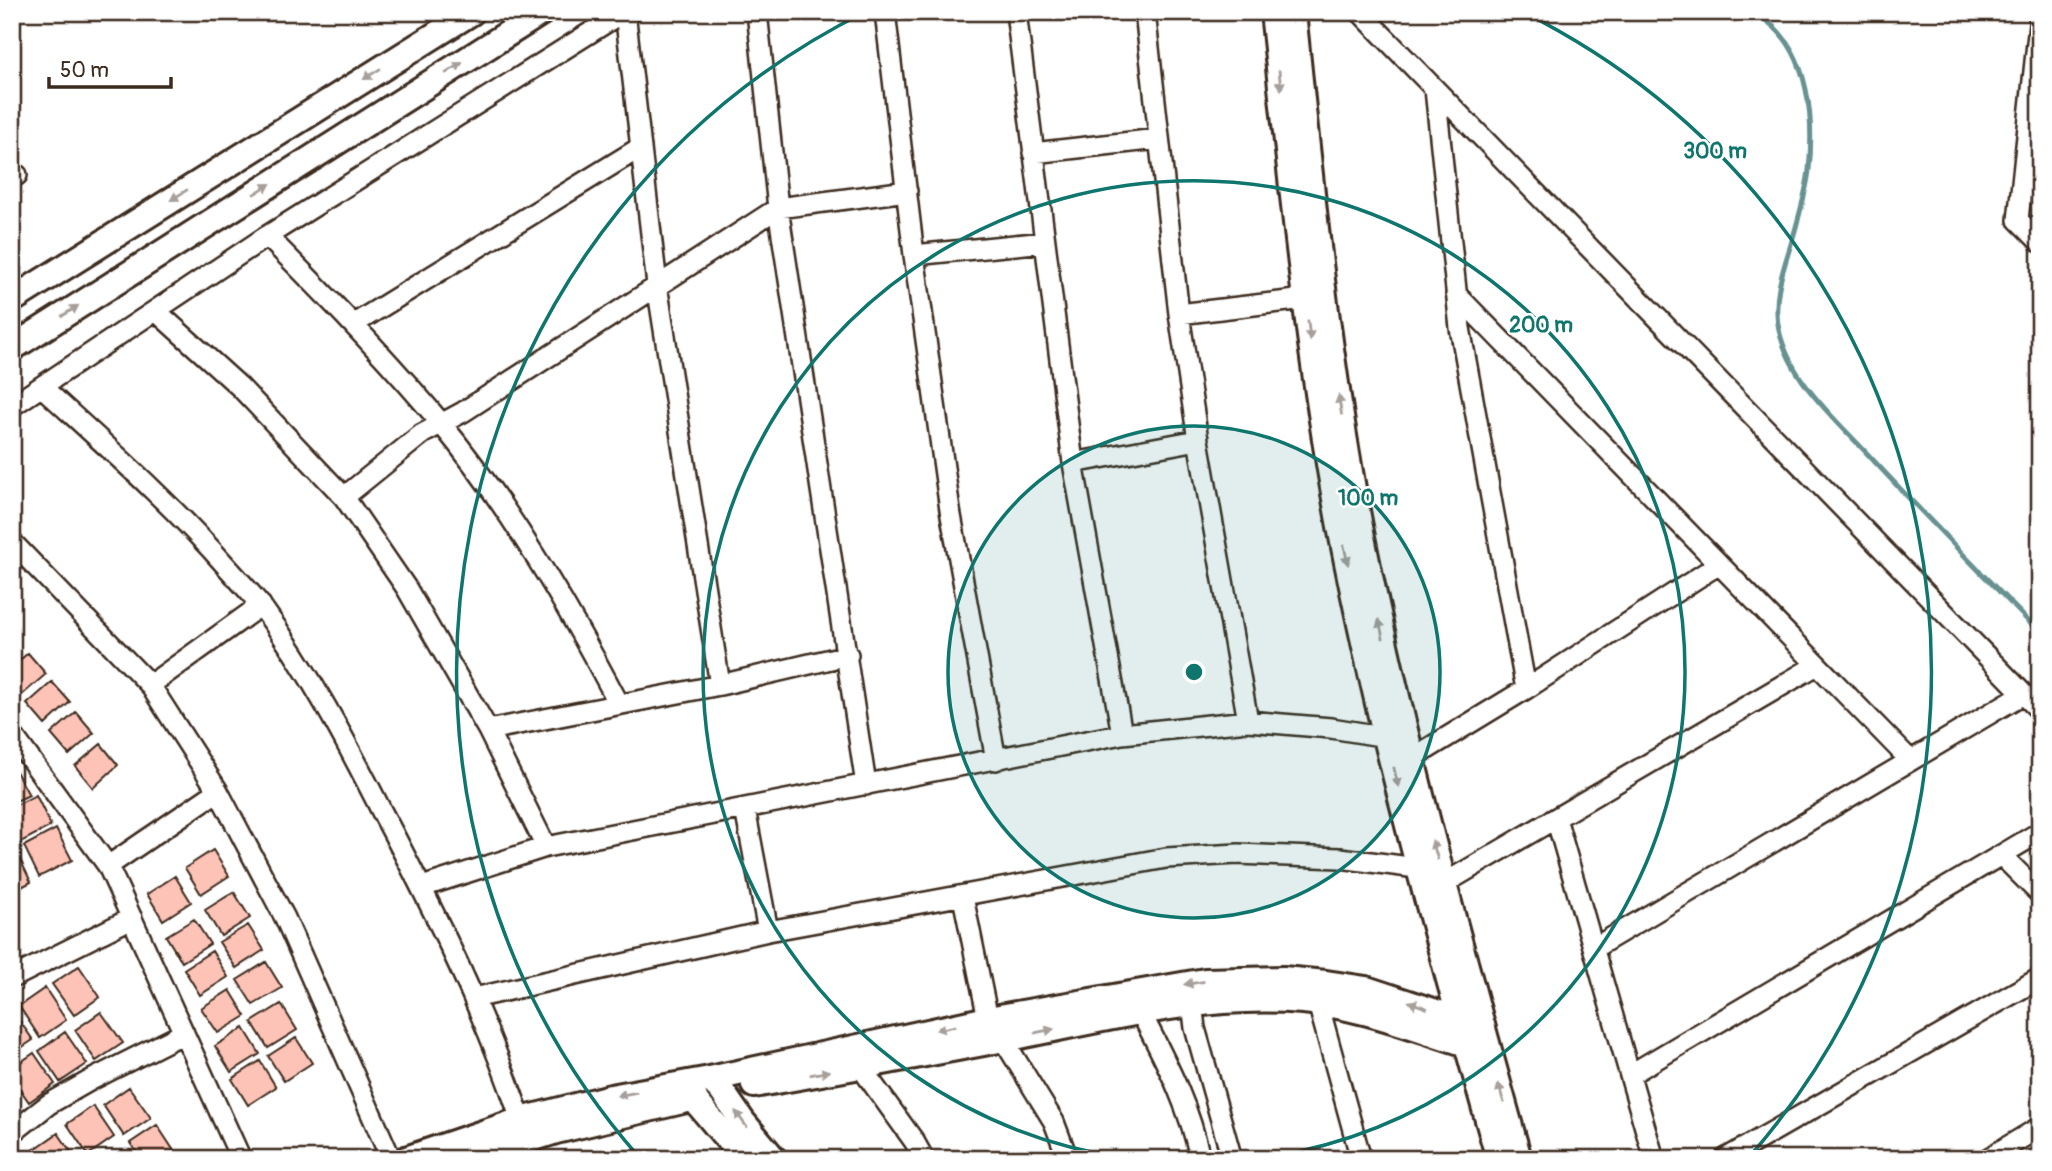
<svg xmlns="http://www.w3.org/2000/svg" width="2052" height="1171" font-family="Pangolin,sans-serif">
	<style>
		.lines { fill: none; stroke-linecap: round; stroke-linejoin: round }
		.stream { stroke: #679191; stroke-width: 5 }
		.building { fill: #fec3b7; stroke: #3b2a1e; stroke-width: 2 }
		.minor-casing { stroke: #3b2a1e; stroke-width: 24 }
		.tertiary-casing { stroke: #3b2a1e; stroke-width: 30 }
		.minor { stroke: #fff; stroke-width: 19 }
		.tertiary { stroke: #fff; stroke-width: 24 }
		.oneway { fill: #a79f9a }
		.ring { fill: none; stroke: #0f766e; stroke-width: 3.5 }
		.centre { fill: #0f766e; stroke: #fff; stroke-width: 3.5 }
		.ring-label { font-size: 21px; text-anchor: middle; font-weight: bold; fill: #0f766e; stroke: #fff; stroke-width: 5; stroke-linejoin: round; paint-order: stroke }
	</style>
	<rect width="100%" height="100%" fill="#fff"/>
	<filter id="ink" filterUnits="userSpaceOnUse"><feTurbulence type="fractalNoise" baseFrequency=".0143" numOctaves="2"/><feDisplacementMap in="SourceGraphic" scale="14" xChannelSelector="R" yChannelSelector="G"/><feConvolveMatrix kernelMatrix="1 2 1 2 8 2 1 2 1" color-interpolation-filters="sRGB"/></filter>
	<g filter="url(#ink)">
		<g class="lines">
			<path class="stream" d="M1750,12C1756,15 1763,18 1768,22C1810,54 1814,122 1809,170C1807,189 1801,208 1796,227C1787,261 1771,293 1779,330C1791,383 1839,422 1874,461C1928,519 1984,576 2040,633"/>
		</g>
		<path class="building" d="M28,653L46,674L21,696L12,687V667Z
			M52,682L70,702L45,725L27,704Z
			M76,712L94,733L69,755L51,734Z
			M101,744L118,765L93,788L75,766Z
			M12,764L29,795L12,803Z
			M36,795L51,826L19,843L12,829V807Z
			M56,829L72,860L39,877L24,846Z
			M213,850L229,876L201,894L185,868Z
			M16,851L31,882L12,892V853Z
			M175,876L191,902L163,920L147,894Z
			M234,892L250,918L221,936L205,910Z
			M194,919L210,944L182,962L166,936Z
			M248,925L264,950L236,968L219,942Z
			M212,951L228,977L200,995L184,969Z
			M266,962L282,988L253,1005L237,980Z
			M79,966L100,997L74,1015L52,984Z
			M45,988L66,1020L40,1038L19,1006Z
			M230,990L246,1016L218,1033L201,1008Z
			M281,1004L297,1030L268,1048L252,1022Z
			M12,1010L33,1040L12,1054Z
			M101,1012L123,1043L96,1061L75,1030Z
			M244,1028L260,1054L231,1072L215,1046Z
			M65,1032L87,1064L60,1082L39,1051Z
			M296,1038L312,1063L284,1081L268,1056Z
			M34,1053L55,1084L29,1102L12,1078V1068Z
			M260,1061L276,1087L248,1105L232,1079Z
			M129,1087L151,1118L124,1136L103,1105Z
			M93,1106L114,1137L88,1155L67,1124Z
			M157,1125L178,1157L175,1159H141L130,1143Z
			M58,1133L76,1159H38L32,1151Z"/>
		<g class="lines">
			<defs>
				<path id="minor" d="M625,12L657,285L720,685
					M757,12L778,208L866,785
					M885,12L914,255L950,510L996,760
					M1016,12L1073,463L1122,734
					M1145,12L1179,314L1198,440L1248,721
					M1360,12L2040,711
					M2040,15L2018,220L2040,242
					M1435,89L1460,328L1526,689
					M1033,153L1158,139
					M12,176L17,175
					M267,236C327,296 386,357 440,422C510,507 568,607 619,704
					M914,255L1045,242
					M1456,294L1910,760
					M156,311L240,387L344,497L407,589L488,730L546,847
					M1179,314L1305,299
					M354,324L641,147
					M42,387C105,445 170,502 227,567C239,580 251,593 262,607C309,671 346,741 382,812C435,912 485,1013 521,1120
					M12,406L267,236L623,12
					M1073,463L1198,440
					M344,497L422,434L463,412L778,208L907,191
					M12,542L150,685L218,791L285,918L391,1159
					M150,685L261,605
					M488,730L720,685L848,655
					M12,734L108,866L241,1159
					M1411,759L1526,689L1719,564
					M745,809L768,931
					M1556,818L1654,1159
					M2001,855L2040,894
					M108,866L218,791
					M1445,883L1817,665
					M422,887L546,847L1122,734L1248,721L1331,728L1387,737
					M963,897L988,1019
					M1594,948L2023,694
					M12,978L132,918
					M474,998L768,931L1166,858L1238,854L1340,858L1417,868
					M1192,1003L1195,1028L1232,1159
					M1318,1003L1361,1159
					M1140,1011C1164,1058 1190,1106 1200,1159
					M1003,1039L1054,1122L1068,1159
					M860,1066L914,1141L924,1159
					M1631,1074L2040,832
					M12,1133L49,1104L91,1080L184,1033
					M1725,1159L2040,978
					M1987,1159L2040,1127"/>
				<path id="tertiary" d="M1273,12C1292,188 1309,364 1342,537C1383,747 1441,953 1499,1159
					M1293,12C1311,188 1328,364 1362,537C1404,747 1462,953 1519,1159
					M12,300L472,12
					M12,348L542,12
					M710,1079L721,1090L743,1122L774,1159
					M686,1084L694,1099L744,1159
					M754,1085C841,1070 928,1054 1015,1037C1110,1018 1205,993 1303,1001C1363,1006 1419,1030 1477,1047
					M406,1159L521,1120L611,1097L710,1079L988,1019L1205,981L1283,979L1326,983L1366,989L1472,1024
					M469,1159L556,1131L695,1098"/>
			</defs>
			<use href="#minor" class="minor-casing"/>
			<use href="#tertiary" class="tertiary-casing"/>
			<use href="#minor" class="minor"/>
			<use href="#tertiary" class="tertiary"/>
		</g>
		<defs><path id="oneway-solid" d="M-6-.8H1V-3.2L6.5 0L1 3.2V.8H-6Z" transform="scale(1.75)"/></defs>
		<g class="oneway">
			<use href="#oneway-solid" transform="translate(454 68) rotate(-32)"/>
			<use href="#oneway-solid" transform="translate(372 74) rotate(148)"/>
			<use href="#oneway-solid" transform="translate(1280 80) rotate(84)"/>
			<use href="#oneway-solid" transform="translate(262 189) rotate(-32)"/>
			<use href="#oneway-solid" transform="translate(179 195) rotate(148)"/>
			<use href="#oneway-solid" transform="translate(70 311) rotate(-33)"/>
			<use href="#oneway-solid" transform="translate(1309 330) rotate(83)"/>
			<use href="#oneway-solid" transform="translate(1340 405) rotate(-99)"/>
			<use href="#oneway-solid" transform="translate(1346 555) rotate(78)"/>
			<use href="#oneway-solid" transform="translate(1381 629) rotate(-103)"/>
			<use href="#oneway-solid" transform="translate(1396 777) rotate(77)"/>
			<use href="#oneway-solid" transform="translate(1435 850) rotate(-106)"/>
			<use href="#oneway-solid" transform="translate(1194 983) rotate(171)"/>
			<use href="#oneway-solid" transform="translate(1418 1005) rotate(-160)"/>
			<use href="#oneway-solid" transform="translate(946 1028) rotate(168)"/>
			<use href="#oneway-solid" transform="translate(1044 1031) rotate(-11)"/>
			<use href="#oneway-solid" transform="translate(820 1073) rotate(-10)"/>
			<use href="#oneway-solid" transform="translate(1501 1093) rotate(-106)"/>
			<use href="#oneway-solid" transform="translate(627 1094) rotate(170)"/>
			<use href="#oneway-solid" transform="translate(741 1119) rotate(-126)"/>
		</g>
	</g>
	<circle cx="1194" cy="672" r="246" fill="#0f766e" fill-opacity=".12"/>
	<g class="ring">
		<circle cx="1194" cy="672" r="246"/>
		<path d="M1126 1158A491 491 0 1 1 1262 1158"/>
		<path d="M638 1156A737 737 0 0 1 865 12M1523 12A737 737 0 0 1 1750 1156"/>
	</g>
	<circle cx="1194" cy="672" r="10" class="centre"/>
	<g class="ring-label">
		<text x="1715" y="158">300 m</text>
		<text x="1541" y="332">200 m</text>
		<text x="1368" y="505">100 m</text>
	</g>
	<rect width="2052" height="1171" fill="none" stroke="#fff" stroke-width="42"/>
	<rect x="21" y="21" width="2010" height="1129" fill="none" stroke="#3b2a1e" stroke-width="2.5" filter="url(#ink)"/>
	<path d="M49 77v10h122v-10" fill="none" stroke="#3b2a1e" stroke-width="3.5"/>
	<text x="60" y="77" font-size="21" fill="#3b2a1e" stroke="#ffffff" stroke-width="5" paint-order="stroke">50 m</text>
</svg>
